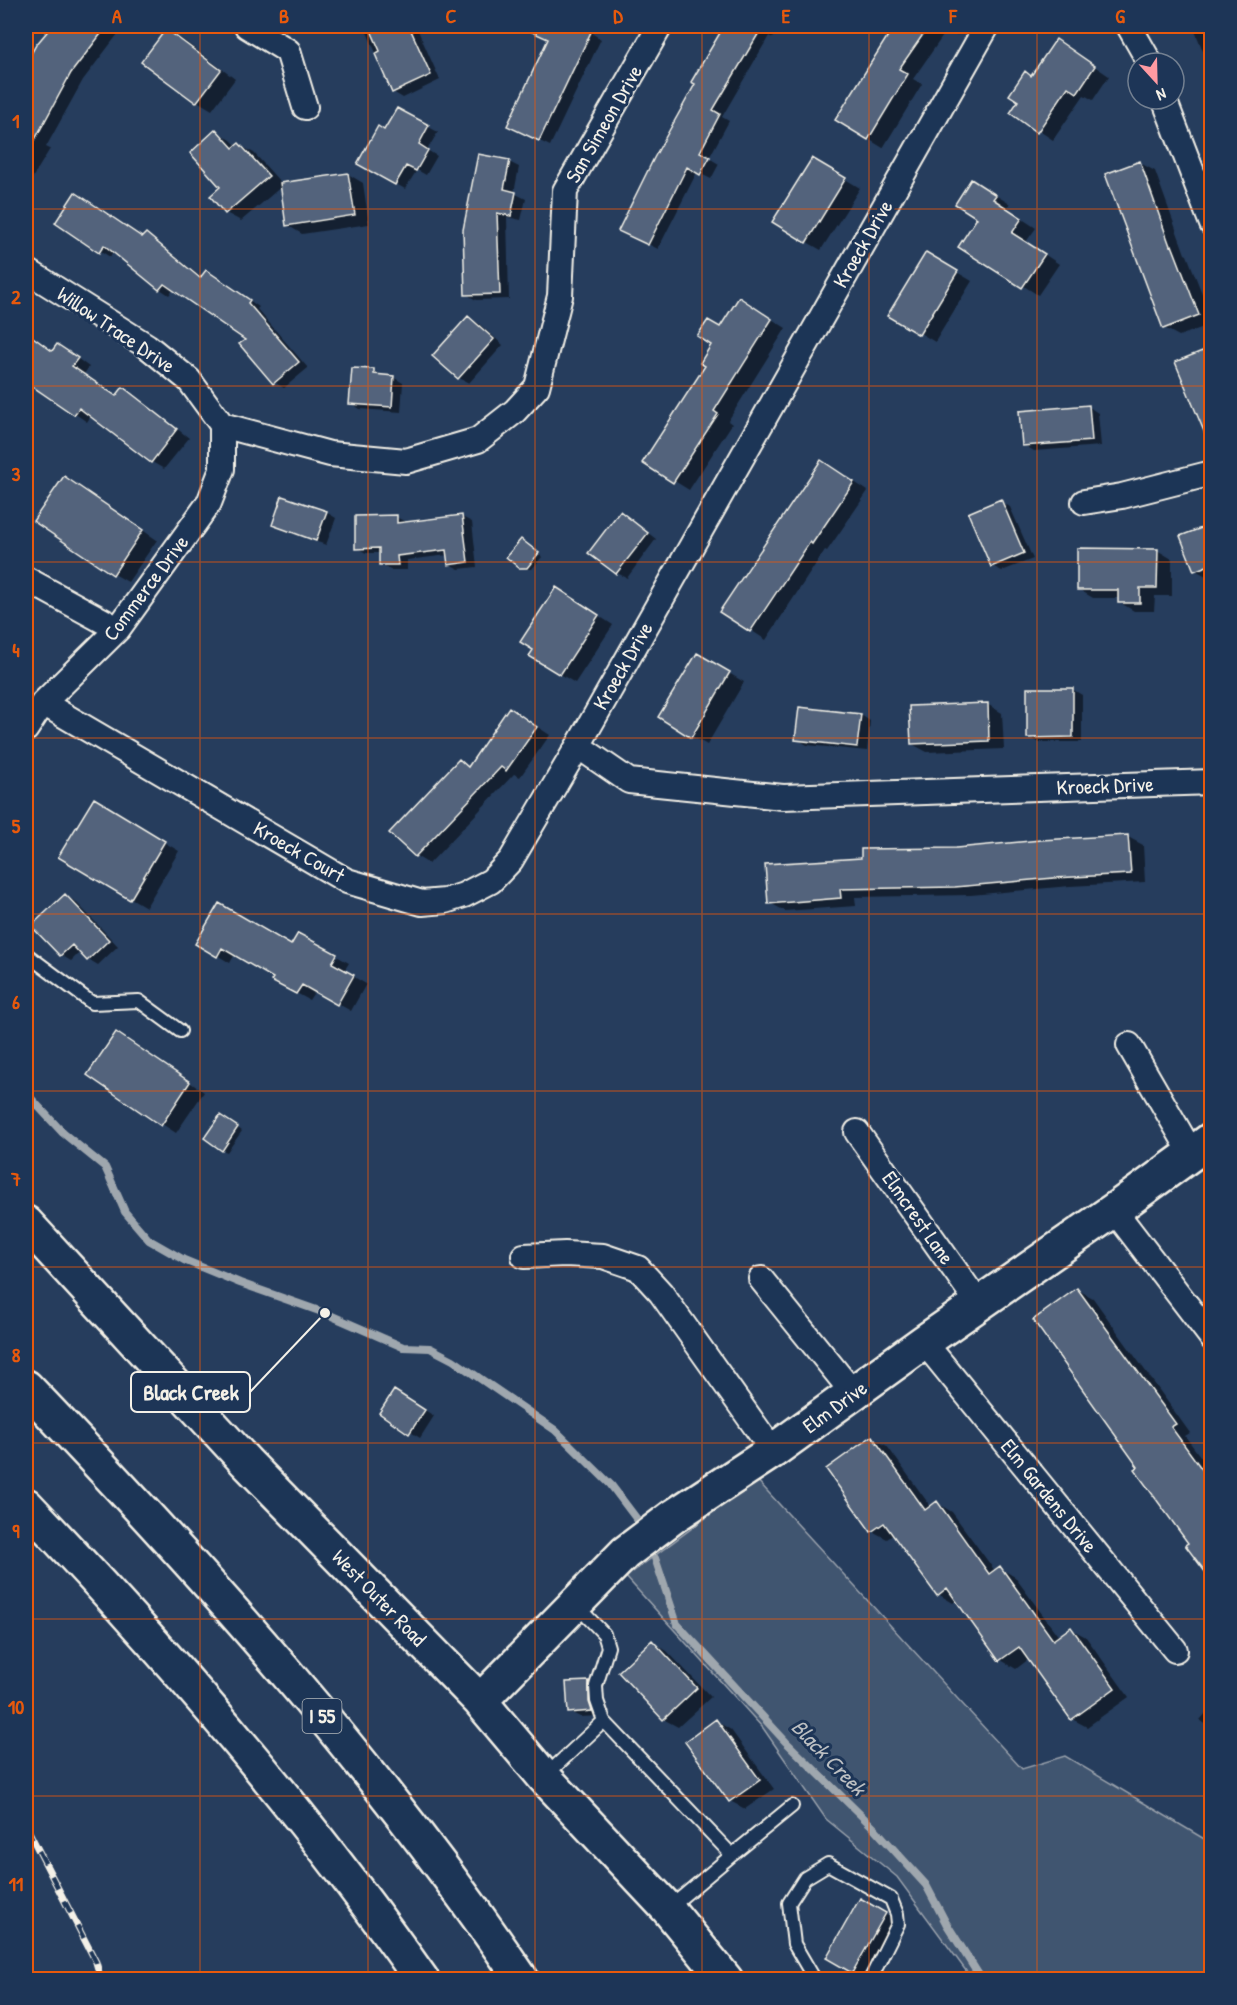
<svg xmlns="http://www.w3.org/2000/svg" width="1237" height="2005" font-family="'Patrick Hand',sans-serif">
	<style>
		.green { fill: #40546f; stroke: #9aa2ac; stroke-width: 1.5 }
		.shadow { fill: #0007 }
		.lines { fill: none; stroke-linecap: round; stroke-linejoin: round }
		.stream { stroke: #9fa7ae; stroke-width: 8 }
		.building { fill: #52647b; stroke: #f4f1e8; stroke-width: 1.5 }
		.lane-casing { stroke: #f4f1e8; stroke-width: 16 }
		.street-casing { stroke: #f4f1e8; stroke-width: 28 }
		.secondary-casing { stroke: #f4f1e8; stroke-width: 38 }
		.highway-casing { stroke: #f4f1e8; stroke-width: 38 }
		.lane { stroke: #1d3557; stroke-width: 12 }
		.street { stroke: #1d3557; stroke-width: 24 }
		.secondary { stroke: #1d3557; stroke-width: 33 }
		.highway { stroke: #1d3557; stroke-width: 33 }
		.rail-casing { stroke: #f4f1e8; stroke-width: 7 }
		.rail { stroke: #1d3557; stroke-width: 4.5; stroke-dasharray: 14; stroke-linecap: butt }
		.grid { fill: none; stroke: #e8590c; stroke-width: 1.5; stroke-opacity: 0.55 }
		.labels { text-anchor: middle; stroke-width: 6; stroke-linejoin: round; paint-order: stroke }
		.shield { fill: #1d3557; stroke: #b4b9bc; stroke-width: 1.5 }
		.shield-label { font-size: 20px; font-weight: bold; fill: #f4f1e8 }
		.street-label { font-size: 21px; fill: #f4f1e8; stroke: #1d3557 }
		.water-label { font-size: 22px; font-style: italic; fill: #bcbfc2; stroke: #1d3557 }
		.leader { fill: none; stroke: #f4f1e8; stroke-width: 2 }
		.callout-dot { fill: #f4f1e8; stroke: #1d3557; stroke-width: 2 }
		.callout { fill: #1d3557; stroke: #f4f1e8; stroke-width: 2 }
		.callout-label { font-size: 22px; text-anchor: middle; font-weight: bold; fill: #f4f1e8 }
		.neatline { fill: none; stroke: #e8590c; stroke-width: 2 }
		.grid-label { font-size: 20px; text-anchor: middle; font-weight: bold; fill: #e8590c }
	</style>
	<rect width="100%" height="100%" fill="#263d5d"/>
	<filter id="ink" filterUnits="userSpaceOnUse"><feTurbulence type="fractalNoise" baseFrequency=".0167" numOctaves="2"/><feDisplacementMap in="SourceGraphic" scale="12" xChannelSelector="R" yChannelSelector="G"/><feConvolveMatrix kernelMatrix="1 2 1 2 8 2 1 2 1" color-interpolation-filters="sRGB"/></filter>
	<g filter="url(#ink)">
		<path class="green" d="M757,1480L1022,1769L1065,1756L1211,1843V1979H972L897,1877L826,1819L763,1728L626,1577Z"/>
		<path class="shadow" d="M53,26H115L121,30L83,80L46,147L50,149L28,185L26,184V66L37,45Z
			M356,26H367L364,30Z
			M376,26H416L440,80L403,98L393,92L366,30Z
			M541,26H597L593,34L601,39L550,146L509,126L550,39L537,33Z
			M726,26H782L773,38L769,36L722,117L729,121L709,158L719,164L711,179L697,172L658,249L630,235L697,84L693,82Z
			M885,26H964L957,35L947,30L913,79L922,84L883,148L837,120L893,30Z
			M1193,26H1212V57L1203,51Z
			M167,31L182,39L235,79L212,110L197,101Z
			M1071,50L1109,76L1093,100L1084,95L1053,140L1012,113L1032,77Z
			M397,110L438,132L427,150L437,156L426,175L417,170L405,189L359,163L385,132Z
			M216,131L231,140L237,146L239,145L254,153L282,184L348,174L363,183L369,224L302,234L287,225L282,186L241,221L226,213Z
			M509,162L519,167L514,193L526,199L521,220L507,217L509,299L476,300L466,294Z
			M1140,163L1155,171L1185,254L1187,255L1212,319V324L1179,336L1164,328Z
			M827,168L860,188L821,250L807,242Z
			M987,190L1010,204L1007,209L1036,228L1026,242L1059,264L1038,295L960,246L979,218Z
			M57,223L143,239L146,235L156,241L202,278L216,277L259,307L257,309L308,368L284,388L274,382L247,339L174,289L169,295L160,289L114,251L110,257Z
			M926,254L972,281L935,342L890,315Z
			M754,308L786,328L728,421L732,424L689,490L644,462L707,366L721,329Z
			M468,318L478,323L503,345L469,383L459,378Z
			M26,332L53,352L70,353L89,367L84,374L117,397L123,389L136,397L189,438L164,469L152,462L91,416L87,422L26,380Z
			M374,371L383,376L393,377L403,383L401,412L360,409L351,403Z
			M1089,407L1098,413L1101,446L1034,451L1024,445Z
			M836,470L868,491L827,551L825,550L766,640L721,611Z
			M80,487L157,540L128,582L114,574Z
			M1001,501L1010,507L1033,559L1002,571L992,566Z
			M326,512L336,518L326,545L283,530L273,525Z
			M396,517L406,522L462,517L472,522L477,567L459,569L449,564L448,555L407,560V570H390L380,564V553H366L357,548Z
			M630,519L656,539L627,578L617,573Z
			M1212,526V578H1210L1195,570Z
			M525,543L542,557L532,569H525L520,566Z
			M1157,550L1172,559V596H1155L1154,611H1134L1119,602V598H1093L1078,589Z
			M571,598L613,625L575,683L560,674Z
			M698,655L744,682L707,745L660,717Z
			M1072,689L1082,695V742H1038L1029,737Z
			M987,704L1002,713L1004,749L927,752L912,744Z
			M510,709L550,735L520,777L514,774L429,864L416,856L391,833L460,761L469,767Z
			M861,715L870,721L867,751L807,745L797,739Z
			M94,801L179,851L146,907L60,856Z
			M1128,837L1143,845L1145,882L1070,886L971,895L855,897L856,906L785,911L770,903L862,859L956,849Z
			M65,896L75,901L118,946L98,965L88,959L81,951L71,961L61,955L34,926Z
			M299,935L349,963L344,971L366,984L351,1011L315,991L309,1000L273,980L275,977L235,954L230,963L197,943L292,947Z
			M131,1042L204,1092L176,1133L162,1124Z
			M225,1119L242,1131L227,1152L222,1150Z
			M1078,1290L1093,1298L1190,1433L1185,1436L1212,1472V1577L1136,1470L1140,1467Z
			M405,1397L434,1416L420,1438L381,1413Z
			M872,1438L887,1446L931,1507L937,1503L952,1512L995,1571L1000,1568L1015,1577L1059,1637L1071,1629L1086,1637L1129,1697L1087,1727L1072,1719L1029,1659L1016,1669L1001,1660L957,1600L953,1603L938,1594L894,1534L887,1539L872,1531Z
			M652,1642L667,1651L711,1697L678,1727L663,1719Z
			M589,1682L598,1688L601,1716L580,1717L570,1712Z
			M1212,1706V1729L1200,1720Z
			M716,1721L731,1730L774,1789L745,1809L730,1801Z
			M861,1900L895,1920L862,1977L828,1957Z"/>
		<g class="lines">
			<path class="stream" d="M26,1093L63,1133L105,1167L125,1212L149,1240L184,1260L240,1283L325,1313L403,1347L430,1348L453,1360L555,1430L611,1485L642,1526
				M655,1558L677,1624L786,1742L875,1829L926,1885L946,1923L982,1980"/>
		</g>
		<path class="building" d="M52,26H107L71,73L26,156V63L36,45Z
			M369,26H409L431,75L392,93L375,54L380,51Z
			M519,26H578L591,32L539,141L507,126L548,39Z
			M724,26H763L713,110L720,114L700,152L710,157L700,175L687,167L648,245L618,231L654,158L695,84L691,82Z
			M894,26H929L899,69L908,74L868,140L835,120Z
			M166,29L221,70L196,103L141,62Z
			M1056,39L1095,66L1077,93L1068,87L1037,133L1010,113L1018,101L1009,95L1025,71L1031,76Z
			M397,108L429,125L419,144L428,150L416,171L406,166L395,185L357,164L378,126L384,130Z
			M216,129L233,148L239,143L269,176L225,214L210,196L220,187L190,153Z
			M478,154L510,160L504,189L516,192L511,216L497,213L500,294L465,295L463,230Z
			M812,158L846,178L806,243L772,222Z
			M1140,161L1170,246L1172,245L1199,315L1163,329L1105,174Z
			M348,173L355,215L286,226L280,183Z
			M971,179L996,195L993,199L1022,218L1012,233L1045,254L1022,288L958,247L977,218L955,204Z
			M75,192L142,237L146,233L200,278L206,270L250,300L248,303L299,362L273,384L239,344L245,340L164,284L159,290L104,245L99,253L55,223Z
			M926,252L958,271L919,335L887,316Z
			M739,297L772,319L714,411L718,414L673,483L642,463L705,366L700,363L711,345L697,336L708,320L720,327Z
			M468,316L494,339L458,379L432,356Z
			M26,332L52,351L57,344L78,358L72,366L116,396L123,387L177,429L151,463L79,408L74,415L26,382Z
			M1212,347V448H1211L1175,362Z
			M352,368L374,369V374L394,376L392,407L349,404Z
			M1089,405L1092,441L1022,446L1019,411Z
			M821,460L854,482L812,544L810,542L750,632L719,612Z
			M64,476L143,530L113,575L33,521Z
			M282,496L327,511L316,541L272,525Z
			M1001,499L1024,553L991,567L968,513Z
			M620,511L648,533L616,574L588,553Z
			M397,515V523L462,515L468,562L448,565L446,550L397,556L398,565H379V548L355,549V516Z
			M1212,524V564L1194,571L1180,536Z
			M521,539L539,553L527,568H519L506,557Z
			M1077,548L1158,549L1157,588H1140V603H1118V590H1077Z
			M556,587L599,615L560,675L529,656L533,650L520,642Z
			M697,653L730,672L691,738L658,717Z
			M1027,688H1073V737L1027,738Z
			M988,703L989,741L911,744L909,706Z
			M509,707L537,727L506,771L501,767L415,857L389,833L459,759L468,767Z
			M799,707L861,714L857,747L795,740Z
			M94,798L165,841L130,900L58,857Z
			M1128,835L1131,874L1054,878L955,887L840,889L841,898L768,904L765,864L861,858V849L956,848L1041,840Z
			M65,894L109,940L87,961L72,945L60,956L31,926Z
			M219,903L291,945L298,933L337,954L332,963L354,975L337,1005L302,985L296,994L271,981L273,978L222,948L217,957L195,944Z
			M116,1032L190,1082L161,1126L87,1075Z
			M220,1115L238,1127L222,1151L204,1138Z
			M1077,1288L1176,1424L1171,1427L1212,1483V1581L1185,1545L1188,1543L1134,1469L1138,1467L1033,1320Z
			M394,1390L425,1410L409,1434L379,1413Z
			M872,1436L925,1510L937,1501L989,1574L1000,1566L1053,1640L1071,1627L1115,1688L1071,1720L1019,1647L999,1661L947,1588L937,1596L884,1523L871,1532L826,1469Z
			M652,1640L697,1688L663,1720L618,1672Z
			M589,1681V1702L592,1711L568,1713L566,1682Z
			M716,1719L760,1780L729,1802L685,1742Z
			M860,1898L886,1913L852,1973L826,1958Z"/>
		<g class="lines">
			<defs>
				<path id="lane" d="M26,954L92,1003L139,1001L180,1031
					M576,1605L604,1634L608,1647L596,1686L597,1701L604,1721L732,1855L669,1908
					M544,1777L604,1721
					M732,1855L792,1806
					M815,1980L794,1944L789,1903L805,1878L828,1864L891,1899L897,1914L898,1924L870,1980"/>
				<path id="street" d="M247,26L288,51L305,107
					M1129,26L1150,63
					M1164,99L1212,224
					M26,270L147,346L189,380L222,425
					M222,425L330,454L406,461L478,440L515,411L537,387L560,296L565,191L660,26
					M1084,502L1122,496L1212,473
					M26,579L118,629
					M43,703L347,881L422,903L445,901L464,895L491,881L511,860L578,746L987,26
					M26,729L43,703L118,629L209,503L222,469V425
					M578,746L629,781L783,797L1212,782
					M1129,1045L1192,1154
					M857,1132L979,1304
					M1114,1210L1212,1338
					M524,1256L565,1254L603,1256L638,1268L661,1293L773,1451
					M761,1279L854,1394
					M924,1342L1175,1650"/>
				<path id="secondary" d="M26,1223L246,1462L480,1701L544,1777L668,1909L726,1980
					M480,1701L625,1553L674,1516L773,1451L924,1342L1114,1210L1212,1139"/>
				<path id="highway" d="M26,1387C204,1573 377,1766 522,1980
					M26,1505C168,1654 304,1811 422,1980"/>
			</defs>
			<use href="#lane" class="lane-casing"/>
			<use href="#street" class="street-casing"/>
			<use href="#secondary" class="secondary-casing"/>
			<use href="#highway" class="highway-casing"/>
			<use href="#lane" class="lane"/>
			<use href="#street" class="street"/>
			<use href="#secondary" class="secondary"/>
			<use href="#highway" class="highway"/>
			<defs>
				<path id="rail" d="M26,1826L96,1962L101,1980"/>
			</defs>
			<use href="#rail" class="rail-casing"/>
			<use href="#rail" class="rail"/>
		</g>
	</g>
	<path class="grid" d="M200,26V1980M368,26V1980M535,26V1980M702,26V1980M869,26V1980M1037,26V1980M26,209H1212M26,386H1212M26,562H1212M26,738H1212M26,914H1212M26,1091H1212M26,1267H1212M26,1443H1212M26,1619H1212M26,1796H1212"/>
	<g class="labels">
		<rect class="shield" x="302.5" y="1699" width="39" height="34" rx="4.5"/>
		<g class="shield-label">
			<text x="322" y="1723">I 55</text>
		</g>
		<g class="street-label">
			<text transform="translate(604 124) rotate(-60)" y="7">San Simeon Drive</text>
			<text transform="translate(863 244) rotate(-60)" y="7">Kroeck Drive</text>
			<text transform="translate(116 330) rotate(34)" y="7">Willow Trace Drive</text>
			<text transform="translate(146 588) rotate(-53)" y="7">Commerce Drive</text>
			<text transform="translate(623 666) rotate(-60)" y="7">Kroeck Drive</text>
			<text transform="translate(1105 786) rotate(-2)" y="7">Kroeck Drive</text>
			<text transform="translate(299 852) rotate(30)" y="7">Kroeck Court</text>
			<text transform="translate(918 1218) rotate(55)" y="7">Elmcrest Lane</text>
			<text transform="translate(835 1407) rotate(-36)" y="7">Elm Drive</text>
			<text transform="translate(1049 1496) rotate(51)" y="7">Elm Gardens Drive</text>
			<text transform="translate(379 1598) rotate(46)" y="7">West Outer Road</text>
		</g>
		<g class="water-label">
			<text transform="translate(829 1757) rotate(46)" y="8">Black Creek</text>
		</g>
	</g>
	<path class="leader" d="M325 1313L250 1392"/>
	<circle class="callout-dot" cx="325" cy="1313" r="6"/>
	<rect class="callout" x="131" y="1372" width="119" height="40" rx="6"/>
	<g class="callout-label">
		<text x="191" y="1400">Black Creek</text>
	</g>
	<rect width="1237" height="2005" fill="none" stroke="#1d3557" stroke-width="66"/>
	<g transform="translate(1156 81) rotate(158)"><circle r="28" fill="#1d3557" stroke="#738091" stroke-width="1.5"/>
	<path d="M0-4.5L10 22L0 15L-10 22Z" fill="#ff9aa2"/>
	<text y="-9" font-size="16" font-weight="bold" text-anchor="middle" fill="#f4f1e8">N</text>
	</g>
	<rect x="33" y="33" width="1171" height="1939" class="neatline"/>
	<g class="grid-label">
		<text x="117" y="23">A</text>
		<text x="284" y="23">B</text>
		<text x="451" y="23">C</text>
		<text x="618" y="23">D</text>
		<text x="786" y="23">E</text>
		<text x="953" y="23">F</text>
		<text x="1120" y="23">G</text>
		<text x="16" y="128">1</text>
		<text x="16" y="304">2</text>
		<text x="16" y="481">3</text>
		<text x="16" y="657">4</text>
		<text x="16" y="833">5</text>
		<text x="16" y="1009">6</text>
		<text x="16" y="1186">7</text>
		<text x="16" y="1362">8</text>
		<text x="16" y="1538">9</text>
		<text x="16" y="1714">10</text>
		<text x="16" y="1891">11</text>
	</g>
</svg>
